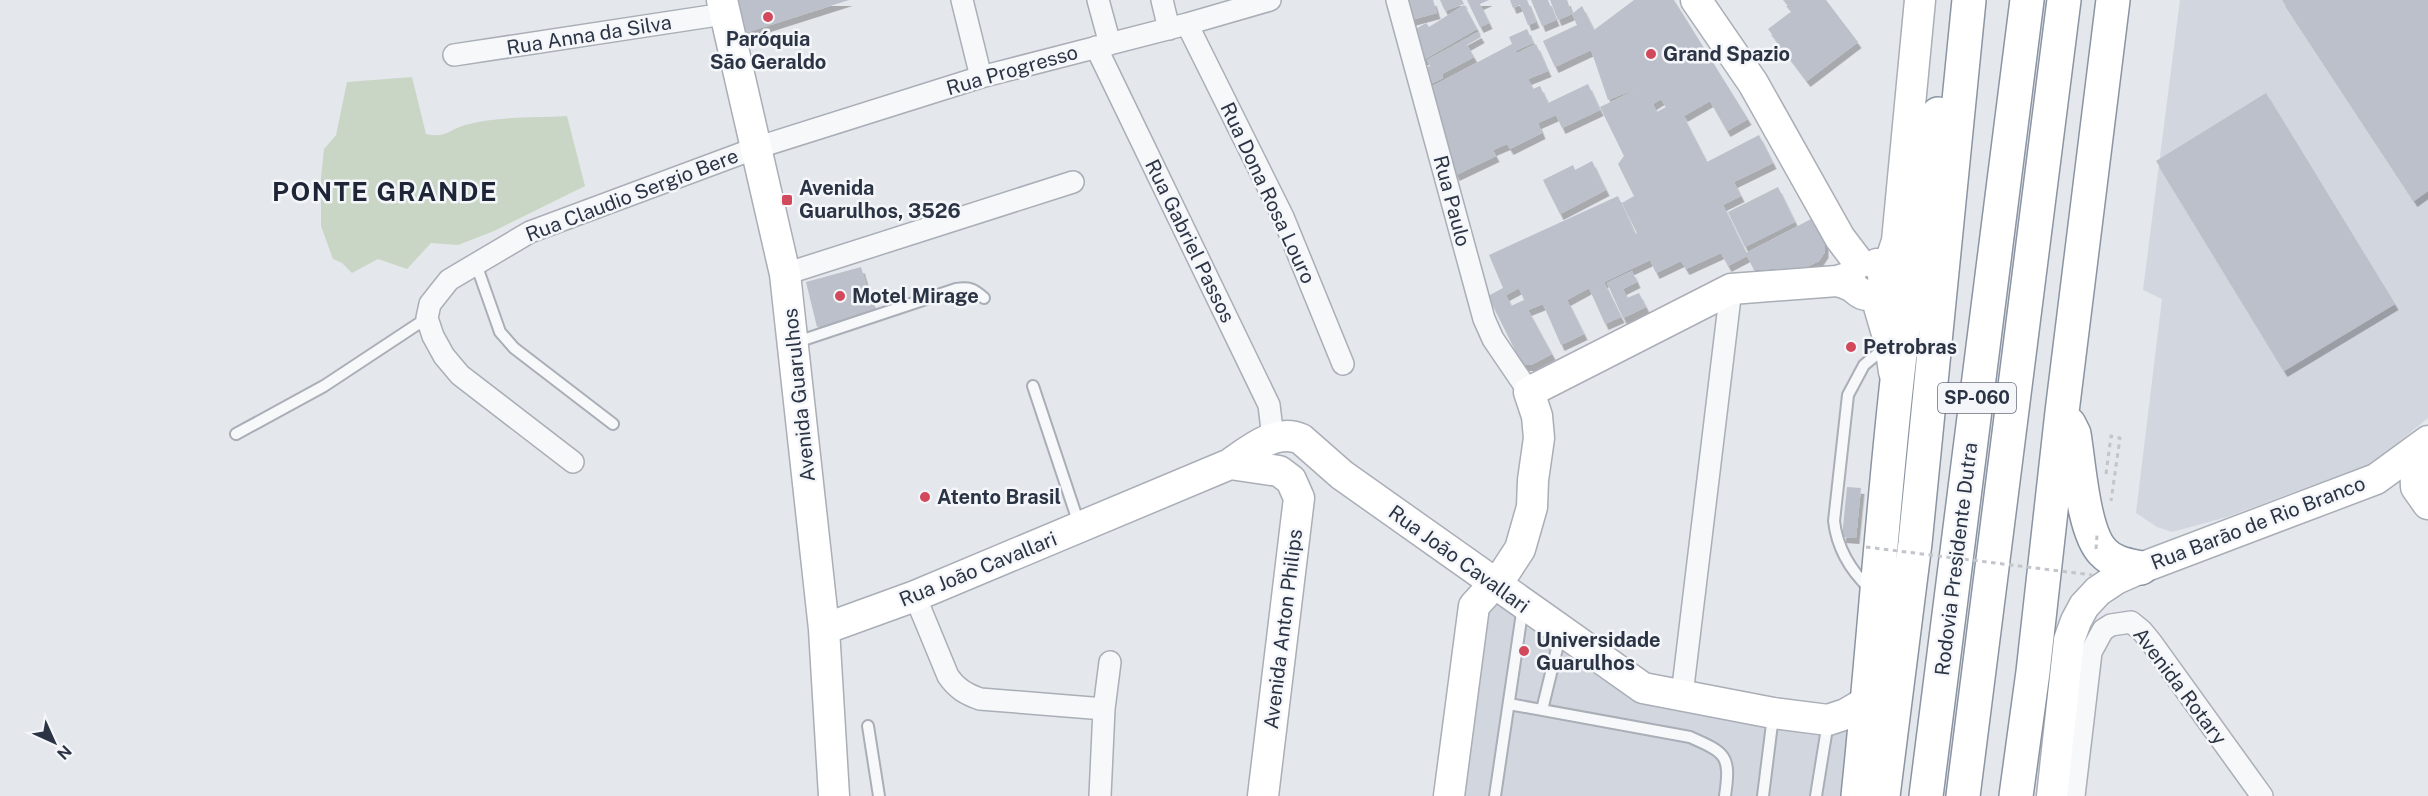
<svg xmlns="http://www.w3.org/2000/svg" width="2428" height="796" font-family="'Public Sans',sans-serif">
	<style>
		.built { fill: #d2d6de }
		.green { fill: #c9d6c5 }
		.building { fill: #bbc0ca; fill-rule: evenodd; filter: url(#shadow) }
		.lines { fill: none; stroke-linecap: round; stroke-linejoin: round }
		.lane-casing { stroke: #a9aeb7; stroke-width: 14 }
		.street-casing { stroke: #a9aeb7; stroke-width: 24 }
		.secondary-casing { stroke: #a9aeb7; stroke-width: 33 }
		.highway-casing { stroke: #8b94a3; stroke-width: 36 }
		.path { stroke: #c2c5cb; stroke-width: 3; stroke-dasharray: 4.5 4.5; stroke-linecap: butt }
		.lane { stroke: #f7f8fa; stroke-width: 10 }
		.street { stroke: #f7f8fa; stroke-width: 21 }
		.secondary { stroke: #fff; stroke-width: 30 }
		.highway { stroke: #fff; stroke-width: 33 }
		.path-bridge { stroke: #c2c5cb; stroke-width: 3; stroke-dasharray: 4.5 4.5; stroke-linecap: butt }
		.poi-dot { fill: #d1495b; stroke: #f4f6f9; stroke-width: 2 }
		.labels { text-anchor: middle; stroke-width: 5; stroke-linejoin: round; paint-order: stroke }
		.shield { fill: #f4f6f9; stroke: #676e7b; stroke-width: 1.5 }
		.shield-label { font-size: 18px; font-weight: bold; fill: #2b3445 }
		.street-label { font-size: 20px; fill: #2b3445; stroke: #f4f6f9 }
		.poi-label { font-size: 20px; font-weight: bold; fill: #2b3445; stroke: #f4f6f9; text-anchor: start }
		.district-label { font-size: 26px; font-weight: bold; letter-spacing: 1.5px; fill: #1d2536; stroke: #f4f6f9 }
	</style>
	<defs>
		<filter id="shadow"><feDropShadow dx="3.5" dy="6" stdDeviation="0" flood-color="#0004"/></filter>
	</defs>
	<rect width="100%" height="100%" fill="#e4e7ec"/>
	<path class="built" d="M2180,0H2428V418L2373,463L2227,517L2172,532L2157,527L2136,513L2162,299L2143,290Z
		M1491,599L1639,702L1850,732L1840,796H1463Z"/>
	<path class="green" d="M412,77L426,134C446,138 447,131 465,125C497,116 534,118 567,116L585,186L494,231L458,245L431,243L407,269L378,259L352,273L342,263L333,259L321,226V178L324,149L336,135L347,82Z"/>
	<path class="building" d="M736,0H849L742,34Z
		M1405,0H1433L1437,13L1411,20Z
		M1440,0H1462L1464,4L1445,11Z
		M1467,0H1489L1480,4L1489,23L1480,27Z
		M1510,0H1527L1536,22L1528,25L1520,5L1513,8Z
		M1531,0H1548L1556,20L1542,26Z
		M1550,0H1567L1572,14L1558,20Z
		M1634,0H1674L1748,119L1727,131L1710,101L1684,116L1679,108L1707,162L1759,135L1773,163L1734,182L1741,196L1723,205L1746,253L1813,218L1825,242V252L1819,261L1807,267L1754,270L1747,256L1728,266L1721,253L1686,269L1681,261L1656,273L1650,260L1604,282L1621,317L1605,324L1589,288L1567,300L1584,334L1561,345L1543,304L1528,310L1552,354L1531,365H1525L1520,360L1488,296L1503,288L1489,255L1618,196L1635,234L1637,233L1622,203L1634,196L1618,164L1624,156L1600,107L1646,85L1608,100L1591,50L1574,58L1570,49L1574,58L1555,67L1543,41L1577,25L1572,14L1582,6L1594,30ZM1661,99L1666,107L1657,112L1653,104ZM1519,288L1524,300L1511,306L1506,295Z
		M1783,0H1826L1858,42L1807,81L1768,29L1792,11Z
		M2282,0H2428V191L2414,201Z
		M1464,5L1477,29L1418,63L1409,33L1426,23L1429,27Z
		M1527,29L1533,43L1515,51L1517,53L1536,44L1548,71L1528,79L1533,89L1540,86L1548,103L1588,84L1600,110L1562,128L1556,115L1538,123L1542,133L1510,149L1507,144L1493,150L1496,156L1456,175L1435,130L1425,90L1512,44L1509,37Z
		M1478,32L1481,37L1467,45L1474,57L1442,74L1443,78L1426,86L1419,71L1430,66L1427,60Z
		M2266,93L2395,304L2284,371L2156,161Z
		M1592,161L1606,190L1560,214L1543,180L1573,165L1575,170Z
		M1778,187L1795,222L1745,247L1728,212Z
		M861,267L874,310L817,327L806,282Z
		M1632,271L1637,282L1623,289L1627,298L1639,293L1646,307L1623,318L1607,283Z
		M1847,487L1861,488L1856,538L1842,537Z"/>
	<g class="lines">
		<defs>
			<path id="lane" d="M476,264L500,332L514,348L613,424
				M794,343L956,289C970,287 974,289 984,298
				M1033,386L1079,524
				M236,434L324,386L427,318
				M1870,589C1850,570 1837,547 1834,521L1848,395L1864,365L1887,346
				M1509,704L1690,737C1726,753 1731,755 1725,796
				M1542,710L1561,632
				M868,726L879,796
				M1495,796L1523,606
				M1763,796L1773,716
				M1816,796L1828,722"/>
			<path id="street" d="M962,0L981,77
				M1098,0L1110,44
				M1162,0L1169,29
				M1397,0L1484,319L1493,339L1529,392
				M1187,24L1283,217L1343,364
				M1096,47L1269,405L1273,438
				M454,55L724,14
				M785,274L1073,182
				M573,462L460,375L444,356L433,336L427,318L430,304L449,280L530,232L756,148L981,77L1187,24L1270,0
				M915,596L948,676C957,689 966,694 980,699L1104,709L1100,796
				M1682,695L1731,289
				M1104,709L1110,662
				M2074,796L2091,652L2103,630L2111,625L2131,622L2142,631L2151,642L2262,796"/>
			<path id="secondary" d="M722,0L785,274L824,629L834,796
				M1696,0L1753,83L1840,238L1859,263
				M1885,278L1897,241L1920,0
				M1837,281C1841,282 1847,284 1851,286C1857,289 1859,295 1867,295C1886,295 1887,274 1877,264
				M1875,293L1890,344L1894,372
				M2415,453L2416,487L2428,504
				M1230,464L1279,471L1291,480L1299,498L1263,796
				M824,629L915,596L1230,464C1250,450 1276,428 1301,439L1342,475L1643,688L1773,713L1828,720L1846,714L1868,701
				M1449,796L1474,606L1505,572L1520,549L1532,507L1533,480L1539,438L1537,416L1529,392L1731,289L1837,281L1850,277
				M2052,796L2069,640L2076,621L2084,606L2098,591L2116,579L2141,568L2376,479L2428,441"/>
			<path id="highway" d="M2069,424L2074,434C2079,463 2083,532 2103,552C2113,563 2127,565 2141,568
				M1858,796C1882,568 1891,339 1938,114
				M1883,796L1915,543L1969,0
				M1926,796L2027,0
				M1963,796L2064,0
				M2016,796L2033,672L2062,412L2113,0"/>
		</defs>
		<use href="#lane" class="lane-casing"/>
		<use href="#street" class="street-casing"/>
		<use href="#secondary" class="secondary-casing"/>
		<use href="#highway" class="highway-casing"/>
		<path class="path" d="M2106,474L2111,436L2120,438L2111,501"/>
		<use href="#lane" class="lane"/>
		<use href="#street" class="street"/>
		<use href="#secondary" class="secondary"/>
		<use href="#highway" class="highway"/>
		<path class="path-bridge" d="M1866,547L2092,575
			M2096,549L2097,535"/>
	</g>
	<g class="poi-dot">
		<circle cx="768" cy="17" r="6"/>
		<circle cx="1651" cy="54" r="6"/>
		<rect x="781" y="194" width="12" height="12" rx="3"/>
		<circle cx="840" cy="296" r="6"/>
		<circle cx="1851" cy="347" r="6"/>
		<circle cx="925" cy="497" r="6"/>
		<circle cx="1524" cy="651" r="6"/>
	</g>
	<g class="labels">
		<rect class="shield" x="1938" y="383" width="78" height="30" rx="4.5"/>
		<g class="shield-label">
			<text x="1977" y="404">SP-060</text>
		</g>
		<g class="street-label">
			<text transform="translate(589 35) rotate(-9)" y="7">Rua Anna da Silva</text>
			<text transform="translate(1012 70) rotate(-16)" y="7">Rua Progresso</text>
			<text transform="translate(1268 193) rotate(65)" y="7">Rua Dona Rosa Louro</text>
			<text transform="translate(632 195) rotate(-21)" y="7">Rua Claudio Sergio Bere</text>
			<text transform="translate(1452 201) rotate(75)" y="7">Rua Paulo</text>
			<text transform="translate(1190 241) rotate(64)" y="7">Rua Gabriel Passos</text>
			<text transform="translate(799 395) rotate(-96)" y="7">Avenida Guarulhos</text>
			<text transform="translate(2258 523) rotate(-21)" y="7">Rua Barão de Rio Branco</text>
			<text transform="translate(1459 559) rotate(36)" y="7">Rua João Cavallari</text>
			<text transform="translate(1956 559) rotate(-83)" y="7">Rodovia Presidente Dutra</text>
			<text transform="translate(978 569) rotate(-22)" y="7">Rua João Cavallari</text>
			<text transform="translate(1283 629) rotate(-83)" y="7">Avenida Anton Philips</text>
			<text transform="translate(2180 686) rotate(53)" y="7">Avenida Rotary</text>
		</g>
		<g class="poi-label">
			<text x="768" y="46" text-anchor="middle">Paróquia<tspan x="768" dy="23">São Geraldo</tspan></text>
			<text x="1663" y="61">Grand Spazio</text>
			<text x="799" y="195">Avenida<tspan x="799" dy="23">Guarulhos, 3526</tspan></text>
			<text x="852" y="303">Motel Mirage</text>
			<text x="1863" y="354">Petrobras</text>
			<text x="937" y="504">Atento Brasil</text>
			<text x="1536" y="647">Universidade<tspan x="1536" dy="23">Guarulhos</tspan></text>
		</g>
		<g class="district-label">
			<text x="385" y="201">PONTE GRANDE</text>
		</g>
	</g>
	<g transform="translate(54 742) rotate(135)" stroke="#f4f6f9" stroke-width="4.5" paint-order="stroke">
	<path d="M0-4.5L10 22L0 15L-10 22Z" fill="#2b3445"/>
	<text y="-9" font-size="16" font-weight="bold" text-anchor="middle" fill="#2b3445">N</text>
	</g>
</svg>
